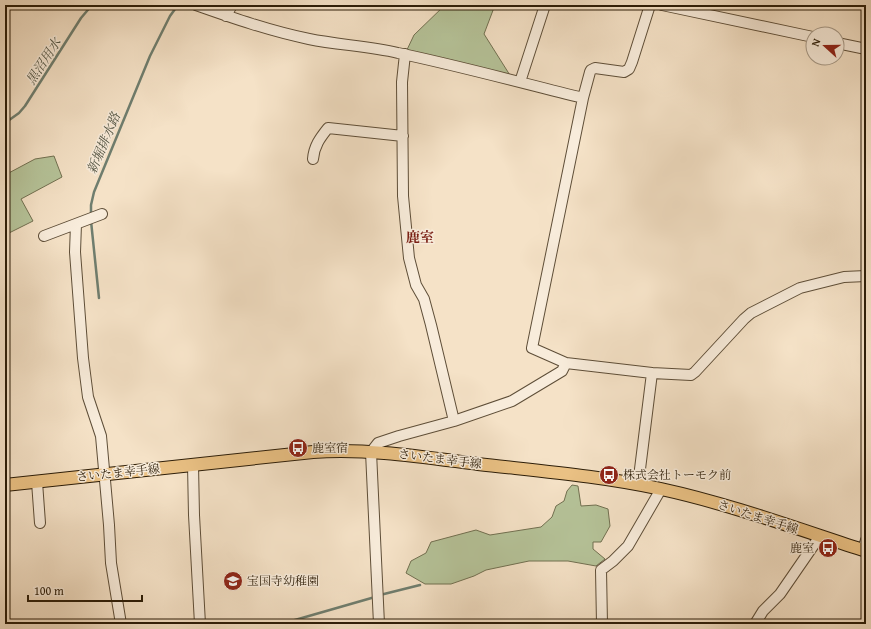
<svg xmlns="http://www.w3.org/2000/svg" width="871" height="629" font-family="'Gentium Book Plus','Noto Serif JP',serif">
	<style>
		.green { fill: #b6c49a; stroke: #717051 }
		.lines { fill: none; stroke-linecap: round; stroke-linejoin: round }
		.stream { stroke: #6f7e6f; stroke-width: 2.5 }
		.minor-casing { stroke: #5e4e38; stroke-width: 12 }
		.major-casing { stroke: #2c1d08; stroke-width: 14 }
		.minor { stroke: #f8ecdb; stroke-width: 10 }
		.major { stroke: #eac184; stroke-width: 12 }
		.labels { text-anchor: middle; stroke-width: 3; stroke-linejoin: round; paint-order: stroke }
		.poi-label { font-size: 12px; fill: #2c1d08; stroke: #f8ecdb; text-anchor: start }
		.street-label { font-size: 12px; fill: #2c1d08; stroke: #f8ecdb }
		.water-label { font-size: 13px; font-style: italic; fill: #535544; stroke: #f8ecdb }
		.quarter-label { font-size: 14px; font-weight: bold; fill: #7a1f14; stroke: #f8ecdb }
	</style>
	<rect width="100%" height="100%" fill="#f5e2c7"/>
	<filter id="stains"><feTurbulence type="fractalNoise" baseFrequency=".005" numOctaves="4"/><feColorMatrix values="0 0 0 0 .2 0 0 0 0 .09 0 0 0 0 .02 0 0 0 .5 -.17"/></filter>
	<radialGradient id="worn" r=".72"><stop offset=".6" stop-color="#630" stop-opacity="0"/><stop offset="1" stop-color="#630" stop-opacity=".3"/></radialGradient>
	<path class="green" d="M445,5H495L484,34L513,80L405,54L414,35Z
		M54,156L62,177L21,199L33,221L5,235V175L35,159Z
		M572,485L578,486L581,506L596,505L608,509L610,526L601,542H593V549L605,559L596,566L568,561H529L486,570L474,576L451,584H425L406,573L411,561L426,553L431,542L476,530L490,535L541,527L552,517L556,506L564,501L567,491Z"/>
	<g class="lines">
		<path class="stream" d="M5,123L19,113L25,106L81,18L92,5
			M91,216V205L94,192L150,56L170,16L178,5
			M91,221L99,298
			M380,595L420,585
			M281,624L375,597"/>
		<defs>
			<path id="minor" d="M196,5C233,18 270,31 309,39C338,45 369,46 398,53C460,66 522,83 583,98
				M650,5L632,62L629,69L624,72L595,68L591,70L590,72L583,98L532,348L566,363L652,373L691,375L695,372L744,319L751,313L800,288L844,277L866,276
				M662,5L813,37
				M226,16L232,5
				M837,43L866,49
				M405,54L402,82L403,196L409,258L416,285L424,299L431,325L454,421
				M520,82L545,5
				M313,159C314,146 320,138 328,128L403,136
				M76,224L75,252L83,358L88,397L101,436L109,525L111,563L121,624
				M44,236L102,214
				M193,465L194,515L200,624
				M37,482L40,523
				M638,485L652,373
				M863,550L866,540
				M379,624L371,452L378,443L399,436L454,421L512,401L562,371L566,363
				M602,624L601,570L613,561L628,546L661,489
				M755,624L763,611L780,594L820,536"/>
			<path id="major" d="M5,485L313,452C368,448 423,457 478,464C539,471 601,476 661,489C730,504 798,529 866,551"/>
		</defs>
		<use href="#minor" class="minor-casing"/>
		<use href="#major" class="major-casing"/>
		<use href="#minor" class="minor"/>
		<use href="#major" class="major"/>
	</g>
	<defs>
		<symbol id="bus-disc" viewBox="-11 -11 22 22"><circle r="9.5" fill="#8f2418" stroke="#f8ecdb"/><path d="M-5-6H5V4H4V6H2V4H-2V6H-4V4H-5ZM-3.5-4V0h7V-4ZM-3.5 1.2v1.5H-2V1.2ZM2 1.2v1.5H3.5V1.2Z" fill="#fff"/></symbol>
		<symbol id="school-disc" viewBox="-11 -11 22 22"><circle r="9.5" fill="#8f2418" stroke="#f8ecdb"/><path d="M0-5L7-2L0 1L-7-2ZM-4 1L0 2.5L4 1V4Q0 6-4 4Z" fill="#fff"/></symbol>
	</defs>
	<g fill-rule="evenodd">
		<use href="#bus-disc" x="287" y="437" width="22" height="22"/>
		<use href="#bus-disc" x="598" y="464" width="22" height="22"/>
		<use href="#bus-disc" x="817" y="537" width="22" height="22"/>
		<use href="#school-disc" x="222" y="570" width="22" height="22"/>
	</g>
	<g class="labels">
		<g class="poi-label">
			<text x="312" y="452">鹿室宿</text>
			<text x="623" y="479">株式会社トーモク前</text>
			<text x="814" y="552" text-anchor="end">鹿室</text>
			<text x="247" y="585">宝国寺幼稚園</text>
		</g>
		<g class="street-label">
			<text transform="translate(440 459) rotate(7)" y="4">さいたま幸手線</text>
			<text transform="translate(118 473) rotate(-6)" y="4">さいたま幸手線</text>
			<text transform="translate(758 517) rotate(18)" y="4">さいたま幸手線</text>
		</g>
		<g class="water-label">
			<text transform="translate(43 61) rotate(-57)" y="5">黒沼用水</text>
			<text transform="translate(103 143) rotate(-67)" y="5">新堀排水路</text>
		</g>
		<g class="quarter-label">
			<text x="420" y="242">鹿室</text>
		</g>
	</g>
	<rect width="871" height="629" fill="none" stroke="#f5e2c7" stroke-width="20"/>
	<rect x="6" y="6" width="859" height="617" fill="none" stroke="#2c1d08" stroke-width="2"/>
	<rect x="10" y="10" width="851" height="609" fill="none" stroke="#2c1d08"/>
	<g transform="translate(825 46) rotate(291)"><circle r="19" fill="#f8ecdb" stroke="#a69987"/>
	<path d="M0-3L7 15L0 10L-7 15Z" fill="#8f2418"/>
	<text y="-6" font-size="11" font-weight="bold" text-anchor="middle" fill="#2c1d08">N</text>
	</g>
	<path d="M28 595v6h114v-6" fill="none" stroke="#2c1d08" stroke-width="2"/>
	<text x="34" y="595" font-size="12" fill="#2c1d08" stroke="#f8ecdb" stroke-width="3" paint-order="stroke">100 m</text>
	<rect width="100%" height="100%" filter="url(#stains)"/>
	<rect width="100%" height="100%" fill="url(#worn)"/>
</svg>
